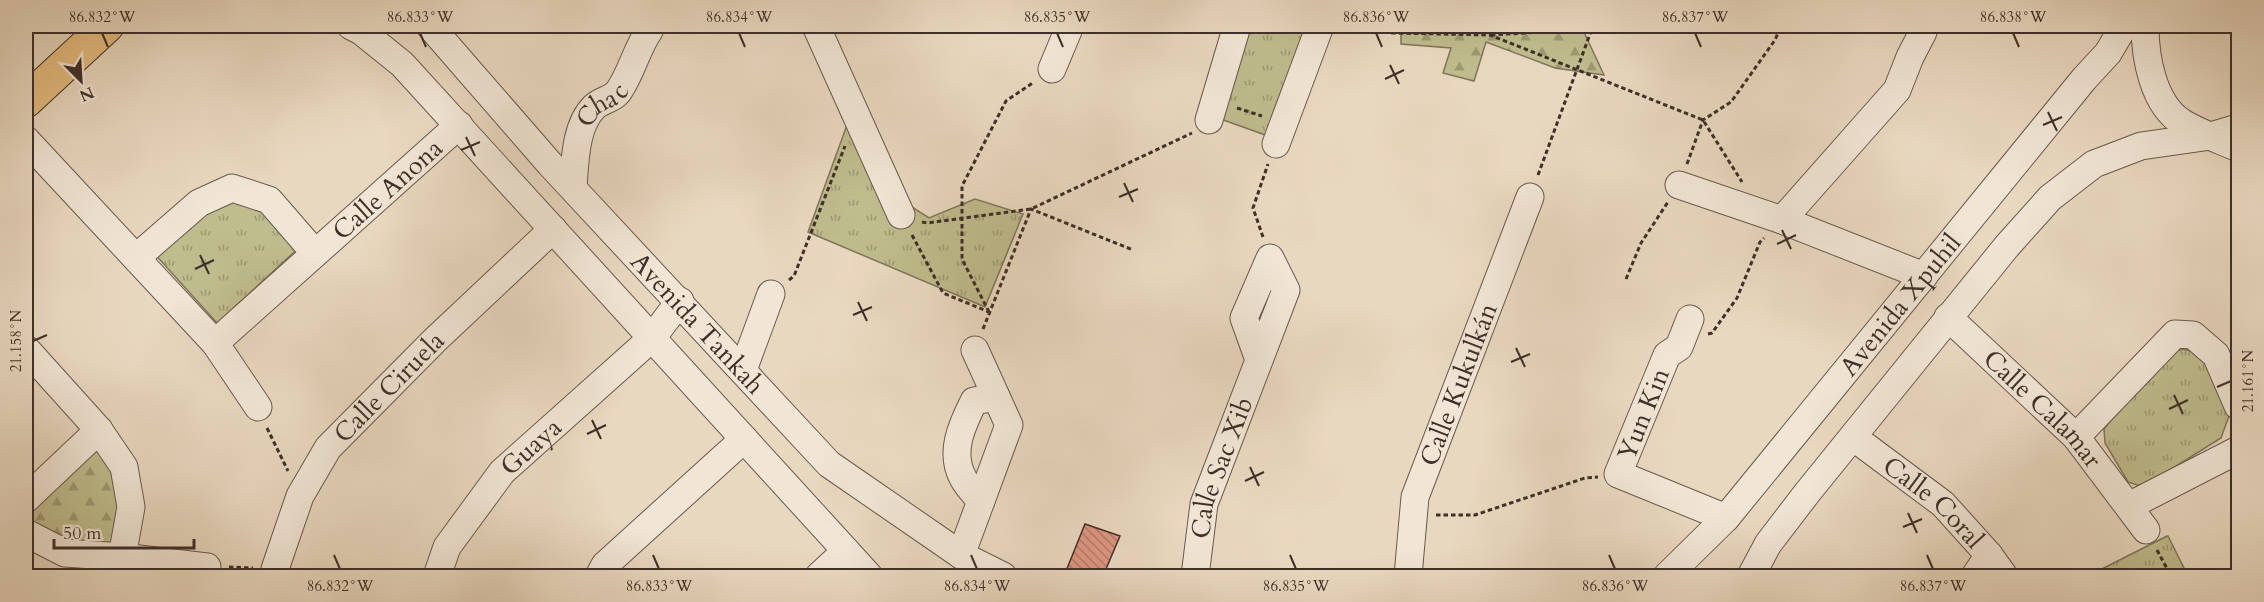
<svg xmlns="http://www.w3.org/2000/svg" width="2264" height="602" font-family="Cardo,serif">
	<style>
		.grass { fill: url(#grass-tufts); stroke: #7e765b; stroke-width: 1.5 }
		.forest { fill: url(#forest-firs); stroke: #7e765b; stroke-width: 1.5 }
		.building { fill: url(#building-back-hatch); stroke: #3e2f29; stroke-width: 1.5 }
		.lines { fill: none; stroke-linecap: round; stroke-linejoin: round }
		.minor-casing { stroke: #69594f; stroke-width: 29 }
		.major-casing { stroke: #3e2f29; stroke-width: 35 }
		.path { stroke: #3e2f29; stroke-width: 3; stroke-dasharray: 4.5 3; stroke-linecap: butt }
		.minor { stroke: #f1e6d6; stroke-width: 27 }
		.major { stroke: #e4bc80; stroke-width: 33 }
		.ticks { fill: none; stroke: #3e2f29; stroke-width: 2 }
		.labels { text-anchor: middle; stroke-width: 5; stroke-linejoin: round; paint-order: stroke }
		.street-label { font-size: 26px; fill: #3e2f29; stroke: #f1e6d6 }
		.neatline { fill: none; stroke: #3e2f29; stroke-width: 2 }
		.ticks-label { font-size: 15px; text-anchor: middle; fill: #3e2f29 }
	</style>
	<defs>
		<pattern id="grass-tufts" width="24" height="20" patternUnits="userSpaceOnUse" patternTransform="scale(1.5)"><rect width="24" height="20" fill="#bfbc8d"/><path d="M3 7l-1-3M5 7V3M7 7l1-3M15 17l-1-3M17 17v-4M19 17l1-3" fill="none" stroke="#9d9973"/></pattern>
		<pattern id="forest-firs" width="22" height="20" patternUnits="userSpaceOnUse" patternTransform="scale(1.5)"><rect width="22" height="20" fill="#bfbc8d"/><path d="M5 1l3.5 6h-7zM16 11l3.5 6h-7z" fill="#9d9973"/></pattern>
		<pattern id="building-back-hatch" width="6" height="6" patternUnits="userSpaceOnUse" patternTransform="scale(1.5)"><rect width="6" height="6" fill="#dd9581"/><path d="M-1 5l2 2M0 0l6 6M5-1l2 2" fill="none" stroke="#b57a6a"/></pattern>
	</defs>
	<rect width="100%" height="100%" fill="#e9d8c0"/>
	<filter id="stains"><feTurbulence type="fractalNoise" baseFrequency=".00333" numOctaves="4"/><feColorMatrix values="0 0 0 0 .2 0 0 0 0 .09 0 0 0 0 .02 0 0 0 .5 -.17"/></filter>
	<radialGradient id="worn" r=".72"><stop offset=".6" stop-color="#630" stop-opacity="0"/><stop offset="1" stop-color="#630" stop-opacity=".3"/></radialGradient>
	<path class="grass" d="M1249,26H1309L1268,136L1215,117Z
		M847,125L904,202L929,218L975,199L1023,214L985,307L808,232Z
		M245,196L303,244L217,323L153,252L200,212Z
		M2184,349L2201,354L2221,384L2229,416L2221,438L2143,487L2128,482L2105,443L2104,429L2164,353Z
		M2168,536L2188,576H2088L2167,536Z"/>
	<path class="forest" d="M1401,26H1571L1583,30L1604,75L1555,68L1486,42L1474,81L1443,73L1451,48L1401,44Z
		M98,440L121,477L114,548L59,542L26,523V512Z"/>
	<path class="building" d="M1085,524L1120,536L1103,576H1064Z"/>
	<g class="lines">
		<defs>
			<g id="minor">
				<path d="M351,26L361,31L402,64L869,576"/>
				<path id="s1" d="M430,26L550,164L829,464L961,555L1003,576"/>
				<path d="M816,26L901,215"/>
				<path d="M2145,26C2145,57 2153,105 2183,123C2200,133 2220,140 2238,148"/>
				<path d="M1052,69L1070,26"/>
				<path d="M1209,120L1237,26"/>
				<path d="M26,140L215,343L258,407"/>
				<path d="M1276,144L1320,26"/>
				<path d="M1679,185L1782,220L1924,276"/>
				<path id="s2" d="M573,187C575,162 575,126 594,107C602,99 614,100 620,89C632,71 637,48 649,31"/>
				<path d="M1782,220L1897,90L1910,57L1923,32"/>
				<path d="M137,257L199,203L232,188L269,200L315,253"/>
				<path id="s3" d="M1948,317L2076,437L2146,530"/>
				<path d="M1690,319L1679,347L1667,355L1618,474L1726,518"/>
				<path id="s4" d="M215,343L459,125"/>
				<path d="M26,349L99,430L124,467L131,507L122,557"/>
				<path d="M743,370L771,294"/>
				<path id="s5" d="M1853,437L1943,504L1989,555L2004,576"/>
				<path d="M2076,437L2175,334L2193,335L2216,355L2238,406"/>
				<path d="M26,499L99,430"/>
				<path d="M981,501C975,494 967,486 963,478C949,452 962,425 974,401L996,397"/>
				<path d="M2129,506L2238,450"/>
				<path d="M26,533L65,553L122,557L207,567"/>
				<path d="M961,555L1009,425L975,350"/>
				<path id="s6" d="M275,576V569L300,496L328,448L435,340L553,229"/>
				<path id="s7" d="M437,576L447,547L502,472L652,338L680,301"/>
				<path d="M599,576L605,565L744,439"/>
				<path d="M819,576L846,551"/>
				<path id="s8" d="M1195,576L1204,504L1286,290L1270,258L1244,318L1259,360"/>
				<path id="s9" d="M1408,576L1415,497L1530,197"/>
				<path id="s10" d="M1667,576L1726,518L2084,79L2108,53L2124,26"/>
				<path d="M1751,576L1768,544L1807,493L2007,246L2050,198L2094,164L2141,146L2211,136L2238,128"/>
				<path d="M1975,576L1989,555"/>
			</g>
			<path id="major" d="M26,101L107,26"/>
		</defs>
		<use href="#minor" class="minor-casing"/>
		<use href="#major" class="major-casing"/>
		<path class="path" d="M862,26L882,32L886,26
			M1370,26L1391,33L1490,35L1703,120L1742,182
			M1491,35L1592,29
			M1237,108L1262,116
			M1687,164L1703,120L1731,102L1775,40L1781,26
			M1538,175L1593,26
			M922,222L927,223L1031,209L1192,133
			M912,235L943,293L989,312
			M1263,237L1253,208L1268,164
			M1626,279L1641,243L1668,202
			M789,280L794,276L845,146
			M989,312L962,259V186L1006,101L1034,82
			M983,329L1031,209L1133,250
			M1708,334L1712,333L1737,298L1760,242L1764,238
			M267,428L288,471
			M1436,515H1475L1585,478L1598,477
			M2157,550L2171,576
			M229,567L253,568"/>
		<use href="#minor" class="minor"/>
		<use href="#major" class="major"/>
	</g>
	<path class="ticks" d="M102,33L108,47M420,33L426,47M739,33L745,47M1057,33L1063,47M1376,33L1382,47M1695,33L1701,47M2013,33L2019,47M1390,65L1399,84M1385,79L1404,70M2048,112L2057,131M2043,125L2062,117M466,137L475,156M461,150L480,142M1124,183L1133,202M1119,197L1138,189M1782,230L1791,249M1777,244L1796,235M200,255L209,274M195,269L214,260M858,302L867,321M853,315L872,307M33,341L47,335M1516,348L1525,367M1511,362L1530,354M2217,387L2231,381M2174,395L2183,414M2169,409L2188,400M592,420L601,439M587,434L606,425M1250,467L1259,486M1245,481L1264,472M1908,513L1917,533M1903,527L1922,519M334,555L340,569M653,555L659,569M971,555L977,569M1290,555L1296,569M1609,555L1615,569M1927,555L1933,569"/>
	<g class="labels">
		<g class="street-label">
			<text dy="9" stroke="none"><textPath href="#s2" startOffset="92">Chac</textPath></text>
			<text dy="9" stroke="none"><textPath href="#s4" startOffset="231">Calle Anona</textPath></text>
			<text dy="9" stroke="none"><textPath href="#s10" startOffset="358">Avenida Xpuhil</textPath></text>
			<text dy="9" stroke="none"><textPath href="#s1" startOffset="400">Avenida Tankah</textPath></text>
			<text dy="9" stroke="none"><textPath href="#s9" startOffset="200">Calle Kukulkán</textPath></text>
			<text dy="9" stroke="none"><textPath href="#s6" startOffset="226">Calle Ciruela</textPath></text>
			<text dy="9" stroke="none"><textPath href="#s3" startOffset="132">Calle Calamar</textPath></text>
			<text transform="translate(1643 414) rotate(-68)" y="9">Yun Kin</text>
			<text dy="9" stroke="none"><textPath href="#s7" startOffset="162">Guaya</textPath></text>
			<text dy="9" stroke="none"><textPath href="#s8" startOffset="112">Calle Sac Xib</textPath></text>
			<text dy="9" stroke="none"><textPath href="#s5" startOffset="104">Calle Coral</textPath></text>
		</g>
	</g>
	<rect width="2264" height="602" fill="none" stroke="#e9d8c0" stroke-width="66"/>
	<g transform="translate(81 81) rotate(156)" stroke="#f1e6d6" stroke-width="4.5" paint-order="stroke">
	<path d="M0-4.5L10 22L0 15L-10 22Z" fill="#3e2f29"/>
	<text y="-9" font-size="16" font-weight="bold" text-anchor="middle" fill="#3e2f29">N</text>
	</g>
	<path d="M54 539v9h140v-9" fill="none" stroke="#3e2f29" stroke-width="3"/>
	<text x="63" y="539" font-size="18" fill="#3e2f29" stroke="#f1e6d6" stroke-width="4.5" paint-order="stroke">50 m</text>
	<rect x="33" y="33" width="2198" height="536" class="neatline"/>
	<g class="ticks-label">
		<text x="102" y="22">86.832°W</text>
		<text x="420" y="22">86.833°W</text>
		<text x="739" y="22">86.834°W</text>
		<text x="1057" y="22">86.835°W</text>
		<text x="1376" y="22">86.836°W</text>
		<text x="1695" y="22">86.837°W</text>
		<text x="2013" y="22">86.838°W</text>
		<text transform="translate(16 341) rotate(-90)" y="5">21.158°N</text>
		<text transform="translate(2248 381) rotate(-90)" y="5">21.161°N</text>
		<text x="340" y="591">86.832°W</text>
		<text x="659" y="591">86.833°W</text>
		<text x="977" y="591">86.834°W</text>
		<text x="1296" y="591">86.835°W</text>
		<text x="1615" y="591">86.836°W</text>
		<text x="1933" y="591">86.837°W</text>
	</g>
	<rect width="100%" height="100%" filter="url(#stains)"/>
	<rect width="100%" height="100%" fill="url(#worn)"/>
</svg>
